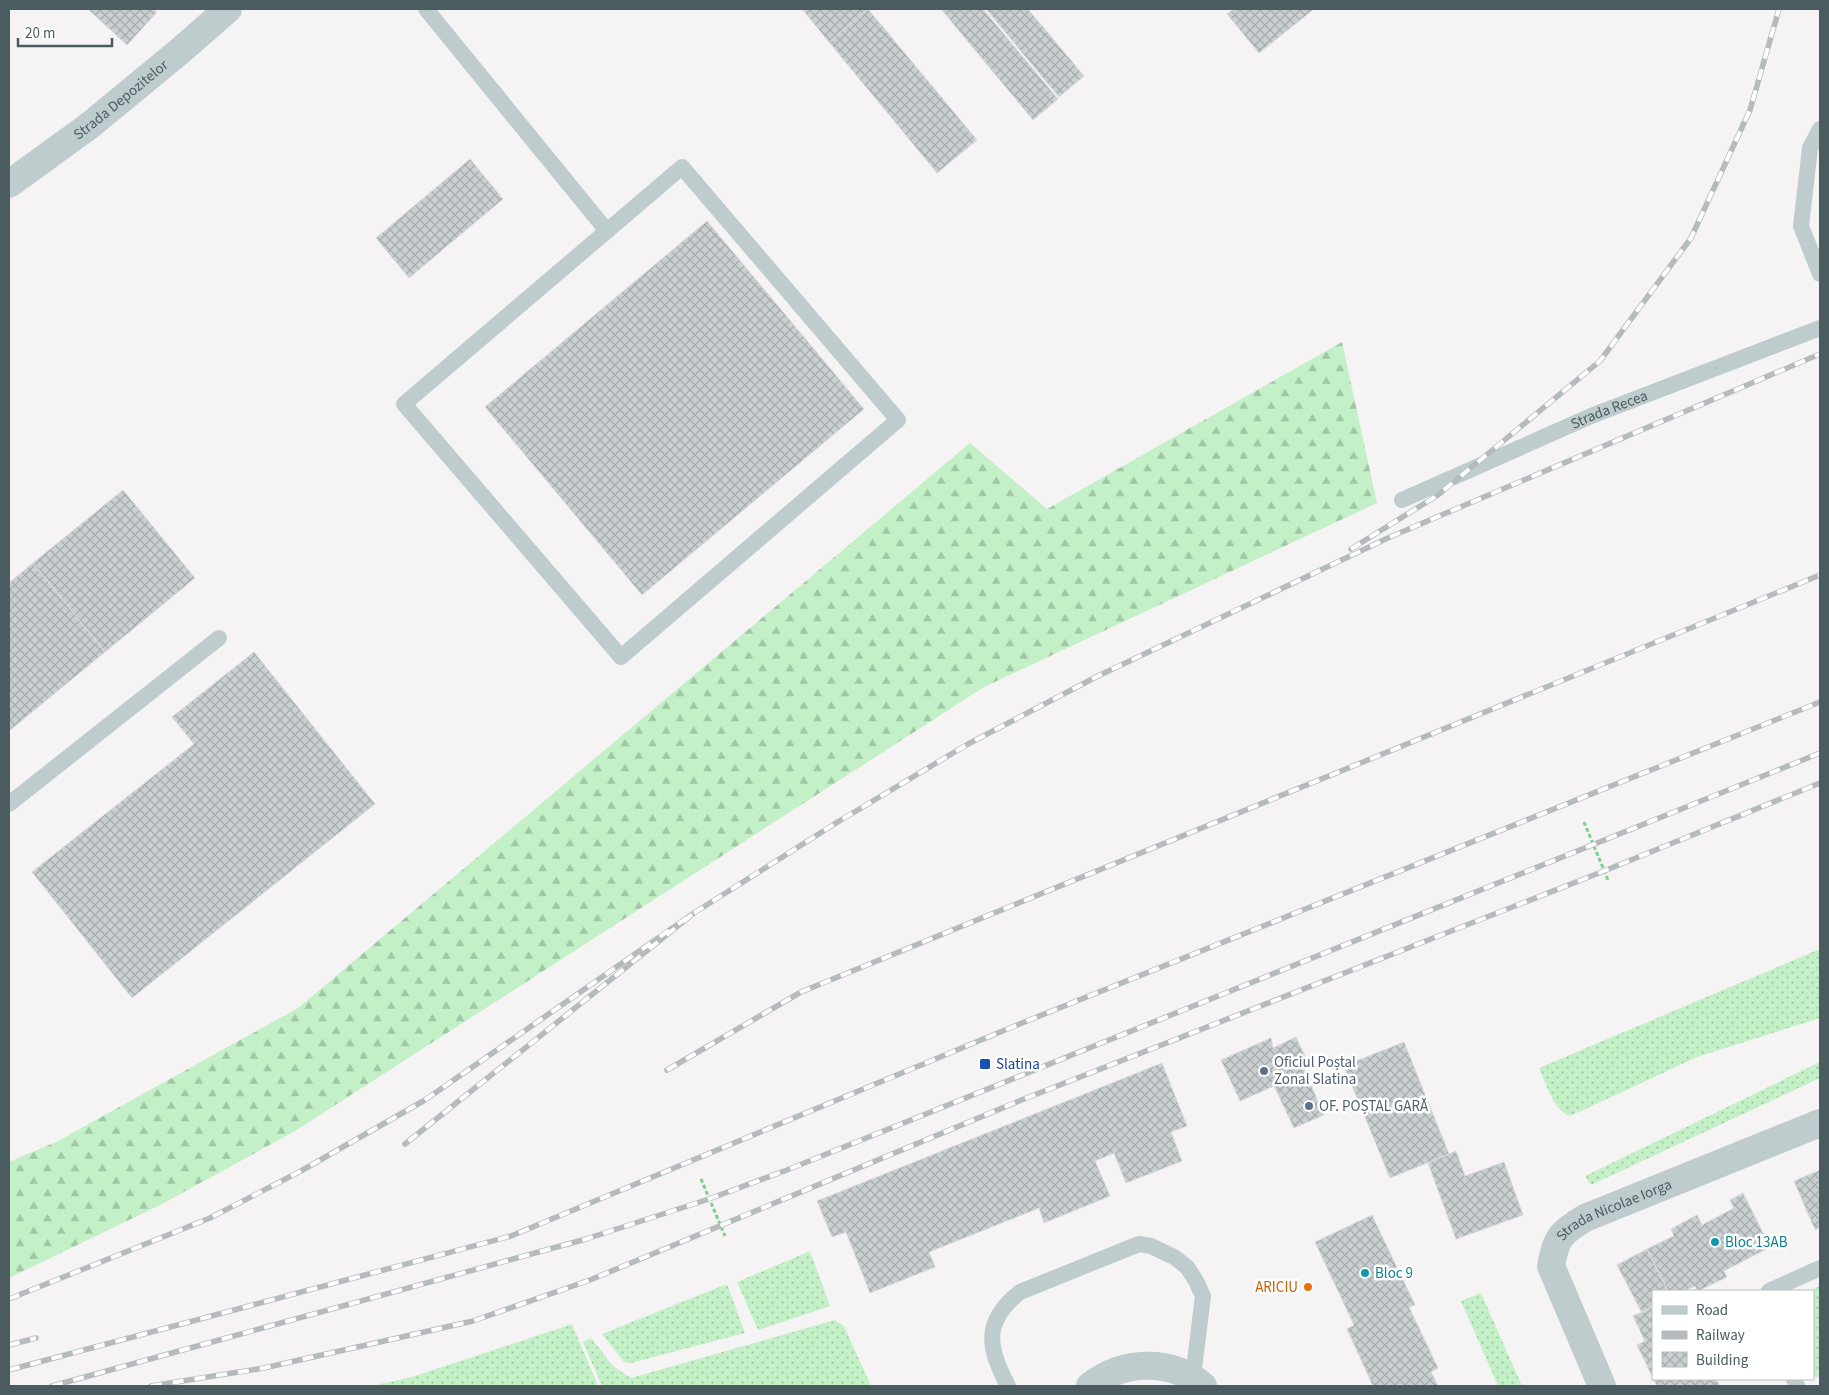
<svg xmlns="http://www.w3.org/2000/svg" width="1829" height="1395" font-family="'Source Sans 3',sans-serif">
	<style>
		.grass { fill: url(#grass-dots) }
		.forest { fill: url(#forest-firs) }
		.building { fill: url(#building-cross-hatch); stroke: #d7dbdd }
		.lines { fill: none; stroke-linecap: round; stroke-linejoin: round }
		.path { stroke: #7acf8b; stroke-width: 3; stroke-dasharray: 4 2.5; stroke-linecap: butt }
		.lane { stroke: #beccce; stroke-width: 16 }
		.street { stroke: #beccce; stroke-width: 28 }
		.rail-casing { stroke: #b5babc; stroke-width: 5.5 }
		.rail { stroke: #fff; stroke-width: 4; stroke-dasharray: 11; stroke-linecap: butt }
		.transit-dot { fill: #1a4fb4; stroke: #fff; stroke-width: 2 }
		.service-dot { fill: #5c6f8a; stroke: #fff; stroke-width: 2 }
		.culture-dot { fill: #0f9aa8; stroke: #fff; stroke-width: 2 }
		.food-dot { fill: #e8710a; stroke: #fff; stroke-width: 2 }
		.labels { text-anchor: middle; stroke-width: 5; stroke-linejoin: round; paint-order: stroke }
		.street-label { font-size: 15px; fill: #4a5c60; stroke: #fff }
		.service-label { font-size: 15px; fill: #4e5e75; stroke: #fff; text-anchor: start }
		.transit-label { font-size: 15px; fill: #164399; stroke: #fff; text-anchor: start }
		.culture-label { font-size: 15px; fill: #0d838f; stroke: #fff; text-anchor: start }
		.food-label { font-size: 15px; fill: #c56008; stroke: #fff; text-anchor: end }
	</style>
	<defs>
		<pattern id="grass-dots" width="8" height="8" patternUnits="userSpaceOnUse" patternTransform="scale(1.25)"><rect width="8" height="8" fill="#c3f0c7"/><path d="M2 2h.1M6 6h.1" fill="none" stroke="#a0c6a5" stroke-width="1.8" stroke-linecap="round"/></pattern>
		<pattern id="forest-firs" width="22" height="20" patternUnits="userSpaceOnUse" patternTransform="scale(1.25)"><rect width="22" height="20" fill="#c3f0c7"/><path d="M5 1l3.5 6h-7zM16 11l3.5 6h-7z" fill="#a0c6a5"/></pattern>
		<pattern id="building-cross-hatch" width="8" height="8" patternUnits="userSpaceOnUse" patternTransform="scale(1.25)"><rect width="8" height="8" fill="#cacfd2"/><path d="M0 0l8 8M0 8l8-8" fill="none" stroke="#a6abae"/></pattern>
	</defs>
	<rect width="100%" height="100%" fill="#f5f3f3"/>
	<path class="grass" d="M1820,949V1018L1697,1057L1570,1116C1553,1110 1546,1083 1539,1068Z
		M1820,1062V1078L1591,1185L1585,1176Z
		M810,1251L830,1306L758,1330L737,1282Z
		M727,1284L745,1333L631,1363L624,1362L602,1334Z
		M1820,1286V1375L1817,1377L1813,1376V1291H1809Z
		M1481,1293L1522,1386H1498L1461,1301Z
		M835,1320L844,1326L871,1386H602L583,1342L591,1338L613,1366L631,1378Z
		M572,1324L598,1386H372L412,1377Z"/>
	<path class="forest" d="M1342,342L1377,503L984,687L295,1131L162,1204L9,1278V1162L58,1141L298,1008L970,443L1047,509Z"/>
	<path class="building" d="M88,9H153L157,12L127,45Z
		M802,9H868L829,42Z
		M868,9L977,140L937,173L829,42Z
		M941,9H983L1058,99L1033,120Z
		M986,9H1028L1084,76L1059,97Z
		M1234,9H1314L1259,53L1227,14Z
		M470,159L503,199L409,278L376,238Z
		M707,221L864,409L642,595L485,407Z
		M123,490L195,578L105,652L33,563Z
		M33,563L105,652L9,731V583Z
		M254,652L375,804L132,998L32,872L194,744L172,717Z
		M1296,1037L1310,1067L1304,1069L1324,1115L1294,1128L1274,1086L1240,1101L1221,1060L1271,1038L1273,1048Z
		M1404,1042L1449,1154L1390,1178L1344,1066Z
		M1162,1063L1187,1126L1171,1132L1182,1161L1126,1183L1114,1153L1095,1161L1110,1196L1044,1223L1039,1208L929,1252L935,1267L870,1293L846,1232L832,1237L817,1201Z
		M1456,1151L1465,1176L1504,1162L1523,1215L1456,1239L1428,1163Z
		M1820,1170V1227L1815,1230L1794,1181Z
		M1743,1193L1770,1247L1724,1271L1727,1277L1698,1291L1695,1286L1684,1291H1668L1647,1249L1674,1236L1671,1229L1697,1215L1702,1225L1734,1208L1730,1200Z
		M1372,1215L1415,1305L1409,1307L1438,1368L1431,1372L1438,1386H1373L1347,1329L1354,1325L1315,1242Z
		M1647,1249L1668,1291H1653V1307L1642,1313L1617,1265Z
		M1653,1307V1378L1637,1345L1645,1341L1633,1316Z
		M1653,1379H1716L1720,1386H1657Z"/>
	<g class="lines">
		<path class="path" d="M1584,822L1608,880
			M701,1179L725,1236"/>
		<g class="lane">
			<path d="M426,9L607,231"/>
			<path d="M1820,129L1810,148L1801,226L1820,274"/>
			<path d="M682,167L898,420L621,657L404,404Z"/>
			<path id="s1" d="M1402,500L1591,416L1820,328"/>
			<path d="M9,804L219,638"/>
			<path d="M1769,1291L1820,1268"/>
			<path d="M1794,1379L1797,1386"/>
			<path d="M1008,1386C988,1348 982,1322 1020,1292L1139,1244L1151,1246L1174,1257L1187,1267L1196,1281L1203,1296L1193,1377"/>
		</g>
		<g class="street">
			<path id="s2" d="M9,184L89,126L180,51L228,9"/>
			<path d="M1090,1386C1123,1360 1171,1358 1203,1386"/>
			<path id="s3" d="M1602,1386L1551,1266C1556,1238 1560,1233 1585,1218L1820,1123"/>
		</g>
		<defs>
			<path id="rail" d="M1351,549L1438,495L1600,361L1691,238L1750,110L1779,9
				M694,913L836,823L968,744L1098,676L1390,537L1820,354
				M667,1070L801,992L1820,575
				M9,1299L210,1218L301,1171L425,1100L694,913L405,1144
				M9,1345L36,1338
				M9,1370L511,1236L1017,1025L1820,702
				M52,1386L586,1239L709,1199L787,1170L1820,753
				M151,1386L264,1368L473,1321L590,1280L1019,1101L1604,871L1820,783"/>
		</defs>
		<use href="#rail" class="rail-casing"/>
		<use href="#rail" class="rail"/>
	</g>
	<rect class="transit-dot" x="979" y="1058" width="12" height="12" rx="2.5"/>
	<g class="service-dot">
		<circle cx="1264" cy="1071" r="5"/>
		<circle cx="1309" cy="1106" r="5"/>
	</g>
	<g class="culture-dot">
		<circle cx="1715" cy="1242" r="5"/>
		<circle cx="1365" cy="1273" r="5"/>
	</g>
	<circle class="food-dot" cx="1308" cy="1287" r="5"/>
	<g class="labels">
		<g class="street-label">
			<text dy="5" stroke="none"><textPath href="#s2" startOffset="140">Strada Depozitelor</textPath></text>
			<text dy="5" stroke="none"><textPath href="#s1" startOffset="226">Strada Recea</textPath></text>
			<text dy="5" stroke="none"><textPath href="#s3" startOffset="222">Strada Nicolae Iorga</textPath></text>
		</g>
		<g class="service-label">
			<text x="1274" y="1067">Oficiul Poștal<tspan x="1274" dy="17">Zonal Slatina</tspan></text>
			<text x="1319" y="1111">OF. POȘTAL GARĂ</text>
		</g>
		<g class="transit-label">
			<text x="996" y="1069">Slatina</text>
		</g>
		<g class="culture-label">
			<text x="1725" y="1247">Bloc 13AB</text>
			<text x="1375" y="1278">Bloc 9</text>
		</g>
		<g class="food-label">
			<text x="1298" y="1292">ARICIU</text>
		</g>
	</g>
	<rect width="1829" height="1395" fill="none" stroke="#4a5c60" stroke-width="20"/>
	<rect x="1652" y="1290" width="162" height="90" fill="#ffffff" stroke="#b7bebf"/>
	<rect x="1662" y="1306" width="25" height="8" fill="#beccce" stroke="#b7bebf"/>
	<text x="1696" y="1315" font-size="15" fill="#4a5c60">Road</text>
	<rect x="1662" y="1331" width="25" height="8" fill="#b5babc" stroke="#b7bebf"/>
	<text x="1696" y="1340" font-size="15" fill="#4a5c60">Railway</text>
	<rect x="1662" y="1352" width="25" height="15" fill="url(#building-cross-hatch)" stroke="#b7bebf"/>
	<text x="1696" y="1365" font-size="15" fill="#4a5c60">Building</text>
	<path d="M18 38v8h94v-8" fill="none" stroke="#4a5c60" stroke-width="2.5"/>
	<text x="25" y="38" font-size="15" fill="#4a5c60" stroke="#ffffff" stroke-width="4" paint-order="stroke">20 m</text>
</svg>
